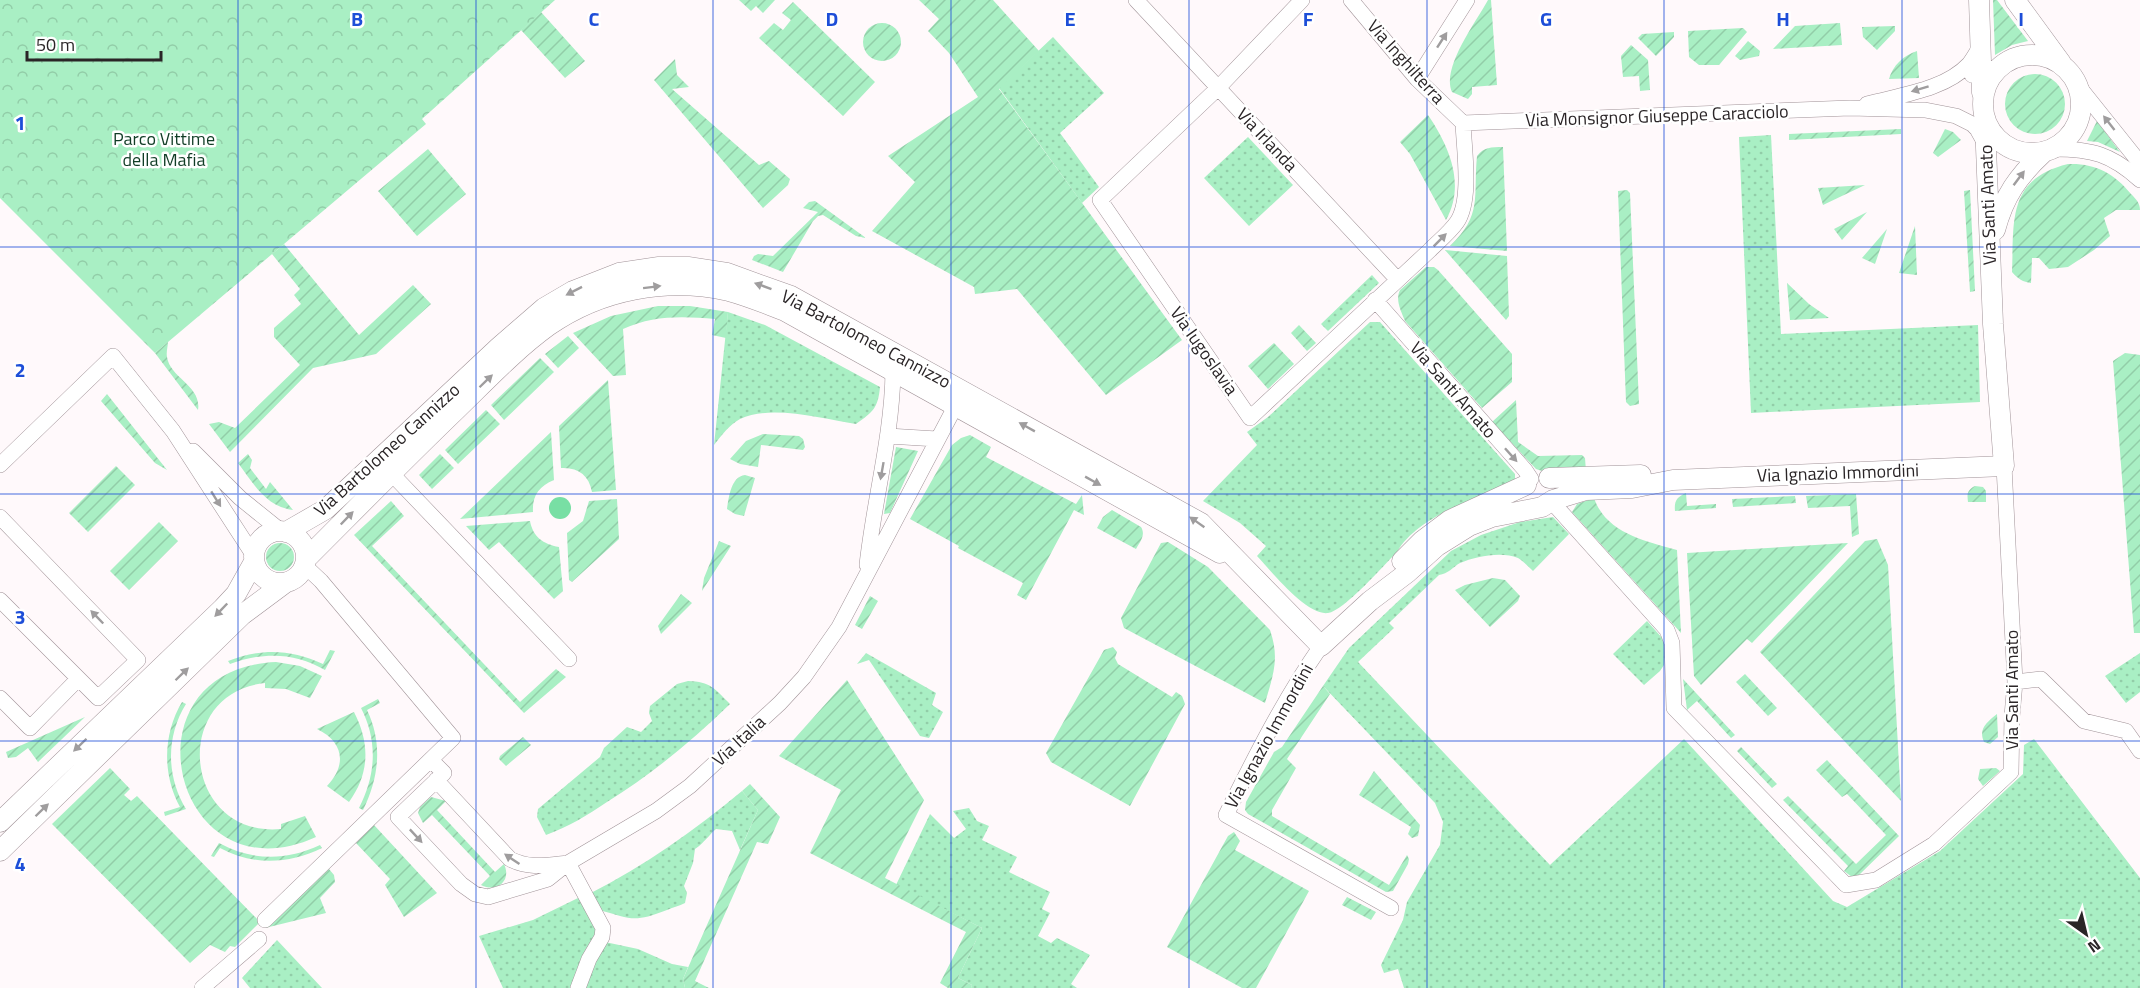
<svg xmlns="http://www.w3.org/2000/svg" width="2140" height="988" font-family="'Titillium Web',sans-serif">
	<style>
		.grass { fill: url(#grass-dots) }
		.forest { fill: url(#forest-crowns) }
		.garden { fill: url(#garden-furrows) }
		.water { fill: #78dfa4 }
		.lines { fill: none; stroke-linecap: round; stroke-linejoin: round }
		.minor-casing { stroke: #a19398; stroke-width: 16 }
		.tertiary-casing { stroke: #a19398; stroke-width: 21 }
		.minor { stroke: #fff; stroke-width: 15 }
		.tertiary { stroke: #fff; stroke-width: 20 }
		.oneway { fill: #9f9d9e }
		.grid { fill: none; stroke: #1d4ed8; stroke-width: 1.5; stroke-opacity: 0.55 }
		.labels { text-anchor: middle; stroke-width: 5; stroke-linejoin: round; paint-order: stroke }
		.street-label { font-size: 18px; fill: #2a2527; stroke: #fff }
		.park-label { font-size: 18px; fill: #113d26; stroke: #fff }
		.grid-label { font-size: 20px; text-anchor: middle; font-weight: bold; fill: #1d4ed8; stroke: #fff; stroke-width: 5; stroke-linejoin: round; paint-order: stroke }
	</style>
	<defs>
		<pattern id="grass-dots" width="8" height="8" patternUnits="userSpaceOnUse" patternTransform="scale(1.5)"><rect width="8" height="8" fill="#a9efc4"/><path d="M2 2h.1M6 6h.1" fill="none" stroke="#92cda8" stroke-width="1.8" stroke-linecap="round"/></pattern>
		<pattern id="forest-crowns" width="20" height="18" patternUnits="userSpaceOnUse" patternTransform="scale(1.5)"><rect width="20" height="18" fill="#a9efc4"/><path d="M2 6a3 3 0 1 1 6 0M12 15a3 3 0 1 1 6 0" fill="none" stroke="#92cda8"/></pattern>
		<pattern id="garden-furrows" width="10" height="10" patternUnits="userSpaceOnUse" patternTransform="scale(1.5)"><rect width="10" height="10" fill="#a9efc4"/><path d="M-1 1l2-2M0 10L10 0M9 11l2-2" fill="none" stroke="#92cda8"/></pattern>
	</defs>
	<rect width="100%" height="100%" fill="#fff9fb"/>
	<path class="grass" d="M1053,37L1104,93L1060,133L1099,187L1082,203L999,88Z
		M1771,135L1781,334L1978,325L1980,402L1751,413L1739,137Z
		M1248,137L1293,185L1249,226L1204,178Z
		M1372,275L1379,283L1328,331L1321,324Z
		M728,312L765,325L880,387C878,408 873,412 856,424C823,419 771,404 740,419C729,425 722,435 714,445Z
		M1370,322H1380L1515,474V480L1510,485C1474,499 1417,517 1397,552C1384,565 1344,611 1328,613C1307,616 1271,571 1257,556L1266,546L1240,523L1203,501L1257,445L1247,432L1268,417Z
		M1553,517L1569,534L1533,571C1529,567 1523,561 1518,558C1502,551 1476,556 1460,563C1453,567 1448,574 1439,575L1389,623L1394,628L1358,662L1550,865L1684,739L1833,901L1847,907L1940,851L2023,774L2024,745L2034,739L2140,878V988H1404L1398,969L1384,973L1381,965L1403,920L1407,902L1440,845L1443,822L1435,803L1323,686L1349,648L1451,551L1481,535L1520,522Z
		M1647,621L1664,640L1665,653L1664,665L1660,671L1644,685L1613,654Z
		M866,653L936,693L932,705L943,712L929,738L920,736L869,660L857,664Z
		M2140,653V692L2126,703L2105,676Z
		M688,681C711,682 714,688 730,704C692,741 652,774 607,802C588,815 568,827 546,835L537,817L538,809L600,757L604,748L627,727L641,732L652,721L649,713L650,706L677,684Z
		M742,791L758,810L740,850L732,831L716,829C709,835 704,843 695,849L693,863L684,886L687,893L685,903C679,906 674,907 667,910C633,923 632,919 599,910L589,894C644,866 694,831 742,791Z
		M969,808L977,821L989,826L982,840L1017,857L1009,872L1050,892L1042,909L1050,913L1038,936L1051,943L1057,938L1090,955L1071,984L1077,988H971L972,985L958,978L982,928L896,885L930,814L954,838L966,829L953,811Z
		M578,898L590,912L596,932L570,988H503L479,936L533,920Z
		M277,940L322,988H250L242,978Z
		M605,942L638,949L672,964L688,967L683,979L685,988H583Z"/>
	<path class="forest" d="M0,0H555L422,119L426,124L155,353L0,198Z"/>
	<path class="garden" d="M739,0H775L763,13L756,6L751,11Z
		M919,0H993L1039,51L999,89L1182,340L1106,395L1017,289L975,294L974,287L872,231L915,182L888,156L978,97L949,53L928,31L939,19Z
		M1488,0H1491L1497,85L1472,87V94L1468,99L1452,92C1441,68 1476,22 1488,0Z
		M1993,0H1997L2028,41L2012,45L1995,55Z
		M793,2L875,82L843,116L759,38L774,23L783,30L791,20L782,13Z
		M541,12L585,61L565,78L521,30Z
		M863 42a19 19 0 1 1 38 0a19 19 0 1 1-38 0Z
		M1840,23L1842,45L1773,49L1795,26Z
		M1895,26V31L1877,50L1863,37L1862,27Z
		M1743,28L1747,32L1719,65H1699L1689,57L1688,31Z
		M1674,32V37L1656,56L1638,38L1642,34Z
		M1748,41L1760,51L1759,56L1740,60L1735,56Z
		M1631,45L1648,60L1650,90L1640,91L1639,76L1623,77L1621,56Z
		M1917,51L1919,78L1889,79C1893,65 1903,56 1917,51Z
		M675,59L677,75L689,87L672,89L759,165L769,161L790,179L788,185L763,208L654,80Z
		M2005 104a30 30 0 1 1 60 0a30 30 0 1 1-60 0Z
		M1428,115C1449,146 1466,184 1446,220L1410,154L1400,142Z
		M2097,121L2120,152L2098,142L2087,141Z
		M1901,129V134L1789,140V134Z
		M1945,129L1953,132L1961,140L1938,157L1933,153Z
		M1503,147L1507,251L1450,246C1483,215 1473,196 1477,156C1484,147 1491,147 1503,147Z
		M428,149L466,194L417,236L378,191Z
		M2068,164C2095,163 2114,173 2131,194C2136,199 2140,203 2140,210H2116L2104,218L2110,236L2094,250L2068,267L2049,269L2039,258H2032L2031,283C2023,282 2018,279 2012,272C2014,221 2007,179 2068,164Z
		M1865,185L1823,205L1818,188Z
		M1627,190L1630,193L1639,404L1630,406L1626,402L1618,191Z
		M1970,190L1975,291L1970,292L1964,191Z
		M815,201L866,238L856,236L823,215L818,216L813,221L783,272L752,260L754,256L758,254L773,256L818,212L803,208L809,202Z
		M1867,212L1842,240L1834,229Z
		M1915,226L1917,275L1899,273Z
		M1887,229L1875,264L1862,258Z
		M284,244L359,335L413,285L431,304L376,354L313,368L230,452L209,424L219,422L235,428L300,365L274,337V328L301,304L294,295L300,289L272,254Z
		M1445,250L1507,256L1509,316L1506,320Z
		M1426,267H1434L1438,270L1512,354V382L1482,408L1405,321C1401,311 1395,300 1400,290Z
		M1787,283L1809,304L1829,318L1790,320Z
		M658,306H690L728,312L726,338L712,335L715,319C683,316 653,315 623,329L626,375L613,376L573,333L611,316Z
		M1299,325L1316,343L1307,351L1291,333Z
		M568,336L579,348L558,368L545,354Z
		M168,342C168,346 166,352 167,357C170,378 202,386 198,410L155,353Z
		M1274,343L1294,364L1268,389L1248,366Z
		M2125,353L2140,355V633H2134L2113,361Z
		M540,358L554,372L504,420L491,405Z
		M608,380L616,490L592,492C589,475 578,467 561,468L559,426Z
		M107,394L167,470L155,463L101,401Z
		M1516,400L1518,442L1538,456L1582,455L1585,458L1586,471L1545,472L1536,469L1492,422Z
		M486,410L500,424L458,464L445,450Z
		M551,432L554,480C539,486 532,496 533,512L460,519Z
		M763,434L799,436L803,439L805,447L803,450L761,445L758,467L740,464L730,459L746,441Z
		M970,435L991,447L986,457L1076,504L1082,495L1084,515L1074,510L1026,600L1017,595L1023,583L958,548L959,546L910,519L952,445L961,438Z
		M896,447L918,451L890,513L884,514Z
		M248,454L252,460L250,468L266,489L270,482L293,510C266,507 253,483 238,463Z
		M440,454L454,468L432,489L419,475Z
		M116,466L135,485L88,532L69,513Z
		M745,475L755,478L744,516L735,514L727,509C729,496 731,477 745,475Z
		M1975,486L1983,487L1986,491V502H1968C1967,494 1967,490 1975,486Z
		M1686,493L1687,506L1716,504V508L1675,511C1674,501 1677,497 1686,493Z
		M1856,494L1859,534L1852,537L1850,506L1808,508L1806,496Z
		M1795,496L1796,503L1733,507L1732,499Z
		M1594,498C1606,533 1645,541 1677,550L1681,633L1572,512L1577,504Z
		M617,499L619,539L572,582L569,580L567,533L583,521L589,501Z
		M391,501L404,516L372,546L520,702L556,669L566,677L524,713L354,535Z
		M1112,510L1141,527C1146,535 1140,542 1136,549L1097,528L1103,517Z
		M530,521C533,537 543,544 559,547L563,591L554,599L499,542L489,550L466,526Z
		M159,522L178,541L129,590L110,571Z
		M1877,539L1888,565L1901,801L1760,652L1865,541Z
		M719,541L731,546L702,591L704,578Z
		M1168,542L1208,567L1270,630C1280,659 1273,675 1265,703L1124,628L1121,618L1161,543Z
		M266 557a14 14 0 1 1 28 0a14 14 0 1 1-28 0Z
		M1848,543L1752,643L1747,639L1701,685L1694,676L1687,553Z
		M1493,578L1505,580L1520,596L1518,601L1490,627L1455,590L1465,585Z
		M681,594L692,603L661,634L658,626Z
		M870,596L878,601L862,629L855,625Z
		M1113,647L1117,652L1115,658L1118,664L1172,697L1176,692L1182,696L1185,704L1130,806L1051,762L1046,753L1104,650Z
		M330,650L335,651L325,670C295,652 262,652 230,664L228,661C261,648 291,649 323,664Z
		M276,662L300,666L322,676L310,698L286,689L265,688V683C169,693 183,838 281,829V824L305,816L316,837C173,902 118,669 276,662Z
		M1745,674L1777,708L1768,716L1736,682Z
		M1683,679L1735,735L1731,738L1697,701L1687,710Z
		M847,680L924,800L885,878L982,928L958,978L972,985L971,988H948L940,983L966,932L810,853L841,790L779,756Z
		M1323,686L1330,694L1287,759L1296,768L1272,810V816L1389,885L1407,855L1409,859L1408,864L1393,891L1386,892L1248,814L1245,810L1246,802L1274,752L1282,747Z
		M378,699L380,703L367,710C383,743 379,778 363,810L359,808C376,775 378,741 361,708Z
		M182,702L186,704C166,736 166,776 186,809L165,816L164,812L180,807C162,774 163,734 182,702Z
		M354,712C370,743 370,773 349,802L327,786C347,765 344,742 317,729Z
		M1997,714L1998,737L1990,744L1984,742C1978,729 1987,722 1997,714Z
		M85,717L38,762L28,748L16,757L8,758L6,752Z
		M523,737L531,745L506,766L499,759L500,756Z
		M1741,747L1777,784L1772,788L1737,751Z
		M1827,760L1899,836L1859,875L1852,877L1844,871L1848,866L1783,800L1788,796L1856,864L1886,835L1847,794L1842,797L1816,770Z
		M110,768L130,789L124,795L131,801L137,796L260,922L235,947L230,946L225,952L210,945L190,963L52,824Z
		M1996,768L2000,771L1983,786L1978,779L1980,769Z
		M1374,771L1420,825L1418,836L1412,838L1408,834L1411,827L1359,795Z
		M750,784L780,817L768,844L757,842L695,981L709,988H685L683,979L758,810L742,791Z
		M431,797L446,801L437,810L495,872L504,864C512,881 497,893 481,885L490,876L432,815L423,823L418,813L420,807Z
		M374,825L437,893L404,917L385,885L390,879L356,843Z
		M1234,832L1240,841L1235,850L1309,891L1256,988H1242L1167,947L1223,845L1228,836Z
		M219,843C252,861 286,861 320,845L322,848C289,864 253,866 220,848L214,857L211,856Z
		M329,869L334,875L335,882L320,898L326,913L265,928Z
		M1347,897L1376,912L1371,920L1342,905Z"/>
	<path class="water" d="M549 508a11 11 0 1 1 22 0a11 11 0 1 1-22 0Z"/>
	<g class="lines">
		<defs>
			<path id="minor" d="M1136,0L1397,279
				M1302,0L1218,88L1100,200L1250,418L1430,250C1439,241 1450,232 1457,222C1472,200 1464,149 1463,123
				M1351,0L1417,79L1463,123
				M1972,75L2001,66
				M1417,79L1467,0
				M2076,83L2140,163
				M1867,104C1900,95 1945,90 1969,64C1974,58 1978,50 1982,43
				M1463,123L1850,108L1925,110L1956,116L1972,124L1977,129L1986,145
				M2054,149C2092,149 2111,154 2140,180
				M1375,300L1525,470L1531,479
				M888,436L937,439
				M193,451L240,498L281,531
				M0,465L113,356L173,431L254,556
				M391,473L569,659
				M1552,502L1667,630L1672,643L1674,708L1846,885L1876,880L1934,844L2011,772L2012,716L2015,682L2004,466
				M0,517L138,660L98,698L0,600
				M867,565C874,500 892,437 893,372
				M1321,646C1284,699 1255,757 1226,815L1391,908
				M2015,682L2041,679L2084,721L2126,731L2140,751
				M0,698L30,728L78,679
				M431,760L444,773L398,817L461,884L475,894L488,897L548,879L568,863L656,811L690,786L780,703L804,677L839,627L956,405
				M436,780L510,859C529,869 547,865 568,863
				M568,863L603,928L602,937L589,959L578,988
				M265,920L453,738L321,581L305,566
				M202,988L259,939"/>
			<path id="tertiary" d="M1979,0L1982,93
				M2015,0L2061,63
				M1983 104a49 49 0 1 1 98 0a49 49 0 1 1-98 0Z
				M1995,230C2004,196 2018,176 2044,152
				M1549,478L1641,475
				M254 557a26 26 0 1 1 52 0a26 26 0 1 1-52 0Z
				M286,532L326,509L499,347L544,308L573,291L619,273L659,267H688L727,273L791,296L1201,523L1321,646L1370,601L1407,573L1437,546L1469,526L1492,517L1542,507L1553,500L1586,490L1632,488L1673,480L2004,466L1993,324L1985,122
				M306,559C356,509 406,458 457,409C486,381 515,350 548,326C601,289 667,277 729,291C748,296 767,304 785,311L1220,553
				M1402,561L1422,541L1450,520L1526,485
				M0,822L223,608L236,594L254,562
				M0,851L242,615L285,583"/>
		</defs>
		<use href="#minor" class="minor-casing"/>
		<use href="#tertiary" class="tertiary-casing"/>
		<use href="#minor" class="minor"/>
		<use href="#tertiary" class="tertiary"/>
	</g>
	<defs><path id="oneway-solid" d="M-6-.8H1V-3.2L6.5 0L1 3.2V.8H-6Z" transform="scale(1.5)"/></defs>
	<g class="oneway">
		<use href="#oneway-solid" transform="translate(1442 40) rotate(-57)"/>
		<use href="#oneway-solid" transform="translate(1920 89) rotate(163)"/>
		<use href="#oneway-solid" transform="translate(2109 123) rotate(-128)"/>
		<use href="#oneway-solid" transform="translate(2019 178) rotate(-53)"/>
		<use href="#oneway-solid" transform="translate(1440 240) rotate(-45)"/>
		<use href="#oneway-solid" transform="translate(763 286) rotate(-160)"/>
		<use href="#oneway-solid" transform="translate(652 287) rotate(-7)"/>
		<use href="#oneway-solid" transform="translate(574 291) rotate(153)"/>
		<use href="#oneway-solid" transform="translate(486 381) rotate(-44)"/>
		<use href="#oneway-solid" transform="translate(1027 427) rotate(-151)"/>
		<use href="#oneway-solid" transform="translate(1511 455) rotate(48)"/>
		<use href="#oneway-solid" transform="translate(882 471) rotate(100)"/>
		<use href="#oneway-solid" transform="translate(1093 481) rotate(29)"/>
		<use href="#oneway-solid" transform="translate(216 499) rotate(58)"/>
		<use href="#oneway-solid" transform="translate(347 518) rotate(-46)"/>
		<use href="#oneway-solid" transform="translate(1197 522) rotate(-145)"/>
		<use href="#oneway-solid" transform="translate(221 610) rotate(134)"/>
		<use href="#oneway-solid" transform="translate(97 617) rotate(-134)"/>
		<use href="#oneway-solid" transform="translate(182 674) rotate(-44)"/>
		<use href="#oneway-solid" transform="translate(80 745) rotate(136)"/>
		<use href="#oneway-solid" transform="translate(42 810) rotate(-44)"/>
		<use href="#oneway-solid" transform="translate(416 836) rotate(47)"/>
		<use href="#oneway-solid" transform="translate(512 859) rotate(-146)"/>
	</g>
	<path class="grid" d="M238,0V988M476,0V988M713,0V988M951,0V988M1189,0V988M1427,0V988M1664,0V988M1902,0V988M0,247H2140M0,494H2140M0,741H2140"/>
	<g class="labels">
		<g class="street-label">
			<text transform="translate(1406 62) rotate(48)" y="6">Via Inghilterra</text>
			<text transform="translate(1657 116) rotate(-2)" y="6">Via Monsignor Giuseppe Caracciolo</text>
			<text transform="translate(1267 140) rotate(47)" y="6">Via Irlanda</text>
			<text transform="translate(1988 205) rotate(-92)" y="6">Via Santi Amato</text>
			<text transform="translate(866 339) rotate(28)" y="6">Via Bartolomeo Cannizzo</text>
			<text transform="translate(1204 351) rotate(55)" y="6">Via Iugoslavia</text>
			<text transform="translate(1453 390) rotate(49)" y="6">Via Santi Amato</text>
			<text transform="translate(387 450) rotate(-42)" y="6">Via Bartolomeo Cannizzo</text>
			<text transform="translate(1838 473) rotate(-2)" y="6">Via Ignazio Immordini</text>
			<text transform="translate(2012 690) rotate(-90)" y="6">Via Santi Amato</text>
			<text transform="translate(1269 736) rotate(-61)" y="6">Via Ignazio Immordini</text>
			<text transform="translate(739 741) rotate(-43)" y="6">Via Italia</text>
		</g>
		<g class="park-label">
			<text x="164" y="145">Parco Vittime<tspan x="164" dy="21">della Mafia</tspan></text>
		</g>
	</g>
	<g class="grid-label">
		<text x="357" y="26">B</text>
		<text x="594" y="26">C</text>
		<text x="832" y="26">D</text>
		<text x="1070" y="26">E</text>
		<text x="1308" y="26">F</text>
		<text x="1546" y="26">G</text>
		<text x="1783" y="26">H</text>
		<text x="2021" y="26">I</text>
		<text x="20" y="130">1</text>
		<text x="20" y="377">2</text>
		<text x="20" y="624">3</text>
		<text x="20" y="871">4</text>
	</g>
	<g transform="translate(2086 934) rotate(146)" stroke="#ffffff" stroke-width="4.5" paint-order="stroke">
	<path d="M0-4.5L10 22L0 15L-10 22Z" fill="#2a2527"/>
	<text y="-9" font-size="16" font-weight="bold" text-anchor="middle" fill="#2a2527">N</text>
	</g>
	<path d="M27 51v9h134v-9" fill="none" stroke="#2a2527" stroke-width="3"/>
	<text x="36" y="51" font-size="18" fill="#2a2527" stroke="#ffffff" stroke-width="4.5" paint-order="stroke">50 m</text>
</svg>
